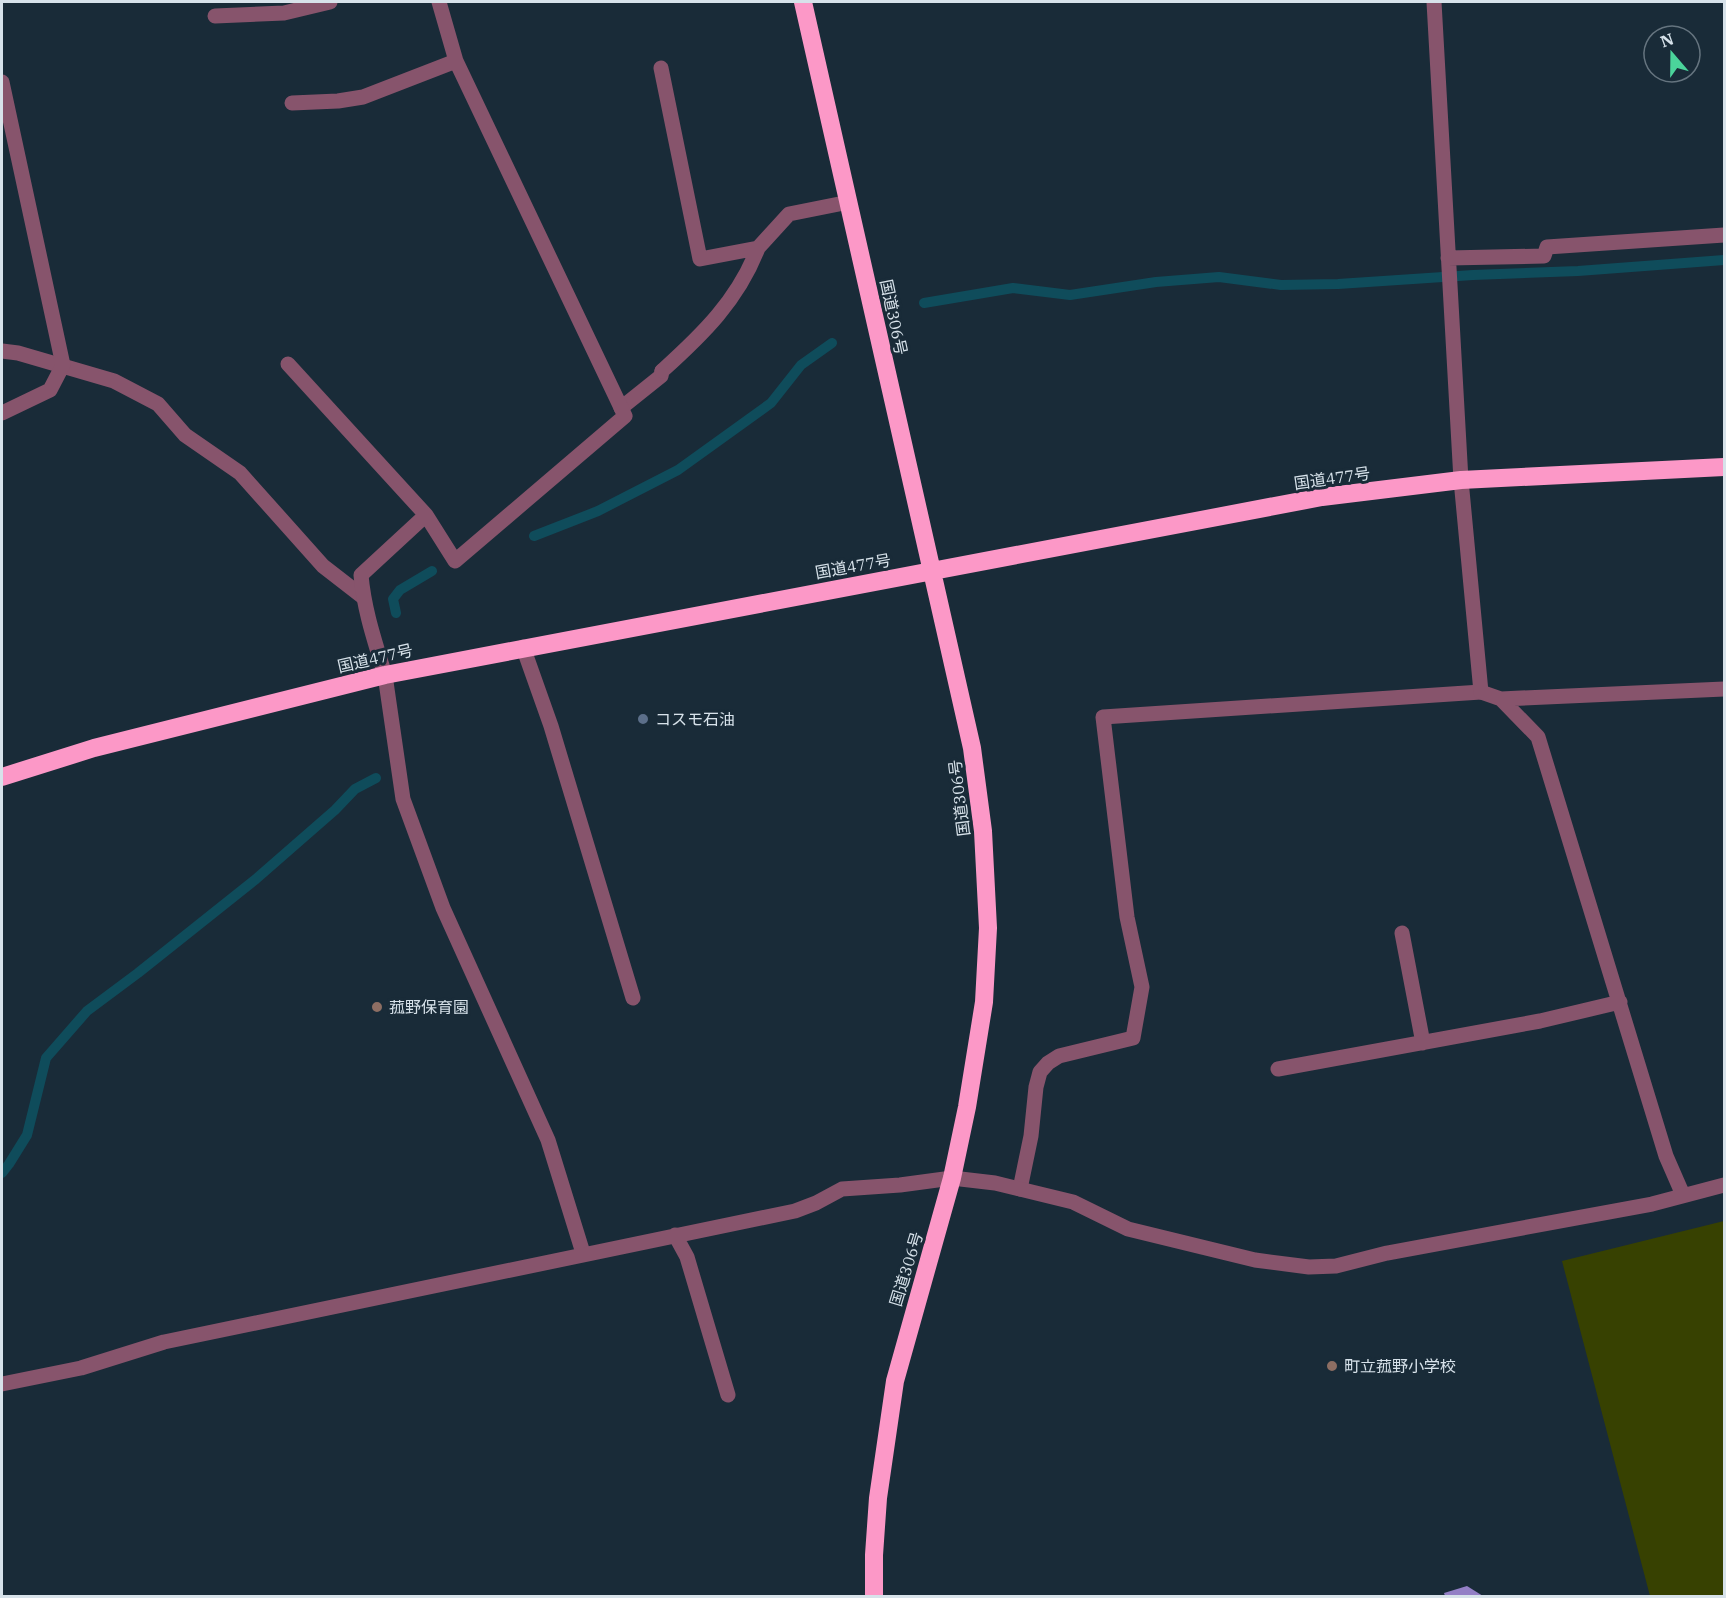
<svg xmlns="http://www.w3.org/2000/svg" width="1726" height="1598" font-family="'IBM Plex Serif','Noto Sans JP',serif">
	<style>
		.green { fill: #374101 }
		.shadow { fill: #0007 }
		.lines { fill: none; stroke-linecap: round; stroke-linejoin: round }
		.stream { stroke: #0f4c5b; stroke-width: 10 }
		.building { fill: #937fc5 }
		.lane { stroke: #87546c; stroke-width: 15 }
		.street { stroke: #87546c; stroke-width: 15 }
		.highway { stroke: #fc98c7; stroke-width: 18 }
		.service-dot { fill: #5c6f8a; stroke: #192b38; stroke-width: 2 }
		.education-dot { fill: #8d6e63; stroke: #192b38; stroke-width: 2 }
		.labels { text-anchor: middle; stroke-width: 6; stroke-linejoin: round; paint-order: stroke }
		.street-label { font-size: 16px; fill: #d7e2ea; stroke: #192b38 }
		.poi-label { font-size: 16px; fill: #d7e2ea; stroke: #192b38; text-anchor: start }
	</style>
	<rect width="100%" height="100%" fill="#192b38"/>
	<path class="green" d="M1724,1221V1596H1650L1562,1261Z"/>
	<path class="shadow" d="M1467,1588L1480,1596H1443L1445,1595Z"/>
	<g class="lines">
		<path class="stream" d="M924,303L1013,288L1070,295L1156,282L1219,277L1281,285L1338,284L1473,275L1578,271L1724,260
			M534,536L598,511L678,470L771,403L801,365L832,343
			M396,613L393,599L400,590L432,571
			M2,1173L9,1164L27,1135L46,1058L87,1011L138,973L256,879L335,810L355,789L376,778"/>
	</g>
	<path class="building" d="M1467,1586L1483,1596H1445L1444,1593Z"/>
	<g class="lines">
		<path class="lane" d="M2,351L18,353L114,381L158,404L185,435L240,473L323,566L363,597
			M621,408L661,376L662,371
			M523,647L551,726L633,998
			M385,675L403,799L443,908L548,1140L583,1253
			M1020,1189L1031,1136L1036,1087L1040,1072L1048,1063L1059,1056L1133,1038L1142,987L1127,917L1103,717L1481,692"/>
		<path class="street" d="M1434,2L1461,480L1481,692L1501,699L1724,689
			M215,16L284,13L330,2
			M661,68L700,259L758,248L789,214L849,202
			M2,82L63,365L50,390L2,413
			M292,103L338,101L363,97L456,61
			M1448,258L1544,256L1547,247L1724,235
			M288,364L426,515L455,561L625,416L456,61L439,2
			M662,371C703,334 738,300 758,248
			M385,675C375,642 364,610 361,575L426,515
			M1501,699L1538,737L1666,1156L1683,1195
			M1402,933L1423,1043
			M1278,1069L1540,1021L1620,1002
			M675,1235L687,1257L728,1395
			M2,1384L81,1368L164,1342L795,1211L816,1203L842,1189L900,1185L952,1178L995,1183L1073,1202L1128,1229L1255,1260L1309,1267L1336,1266L1387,1253L1652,1204L1724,1185"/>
		<path class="highway" d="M803,2L972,748L983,831L988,928L984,1002L967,1107L952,1178L895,1381L878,1498L874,1555V1596
			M2,777L94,748L385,675L1322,497L1461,480L1724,467"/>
	</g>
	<circle class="service-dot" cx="643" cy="719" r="6"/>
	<g class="education-dot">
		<circle cx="377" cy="1007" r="6"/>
		<circle cx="1332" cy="1366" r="6"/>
	</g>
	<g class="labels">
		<g class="street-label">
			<text transform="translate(894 317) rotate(78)" y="6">国道306号</text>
			<text transform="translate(1332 478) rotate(-8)" y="6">国道477号</text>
			<text transform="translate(853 566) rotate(-10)" y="6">国道477号</text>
			<text transform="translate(375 658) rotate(-13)" y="6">国道477号</text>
			<text transform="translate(959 798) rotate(-97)" y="6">国道306号</text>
			<text transform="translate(906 1269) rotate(-73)" y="6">国道306号</text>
		</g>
		<g class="poi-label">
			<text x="655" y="725">コスモ石油</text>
			<text x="389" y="1013">菰野保育園</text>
			<text x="1344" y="1372">町立菰野小学校</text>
		</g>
	</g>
	<rect width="1726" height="1598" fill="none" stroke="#d7e2ea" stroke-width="6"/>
	<g transform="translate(1672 54) rotate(340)"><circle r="28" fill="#192b38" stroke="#65747f" stroke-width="1.5"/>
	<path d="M0-4.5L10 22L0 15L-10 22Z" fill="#4bd49b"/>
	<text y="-9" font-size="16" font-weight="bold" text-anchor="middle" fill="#d7e2ea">N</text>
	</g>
</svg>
